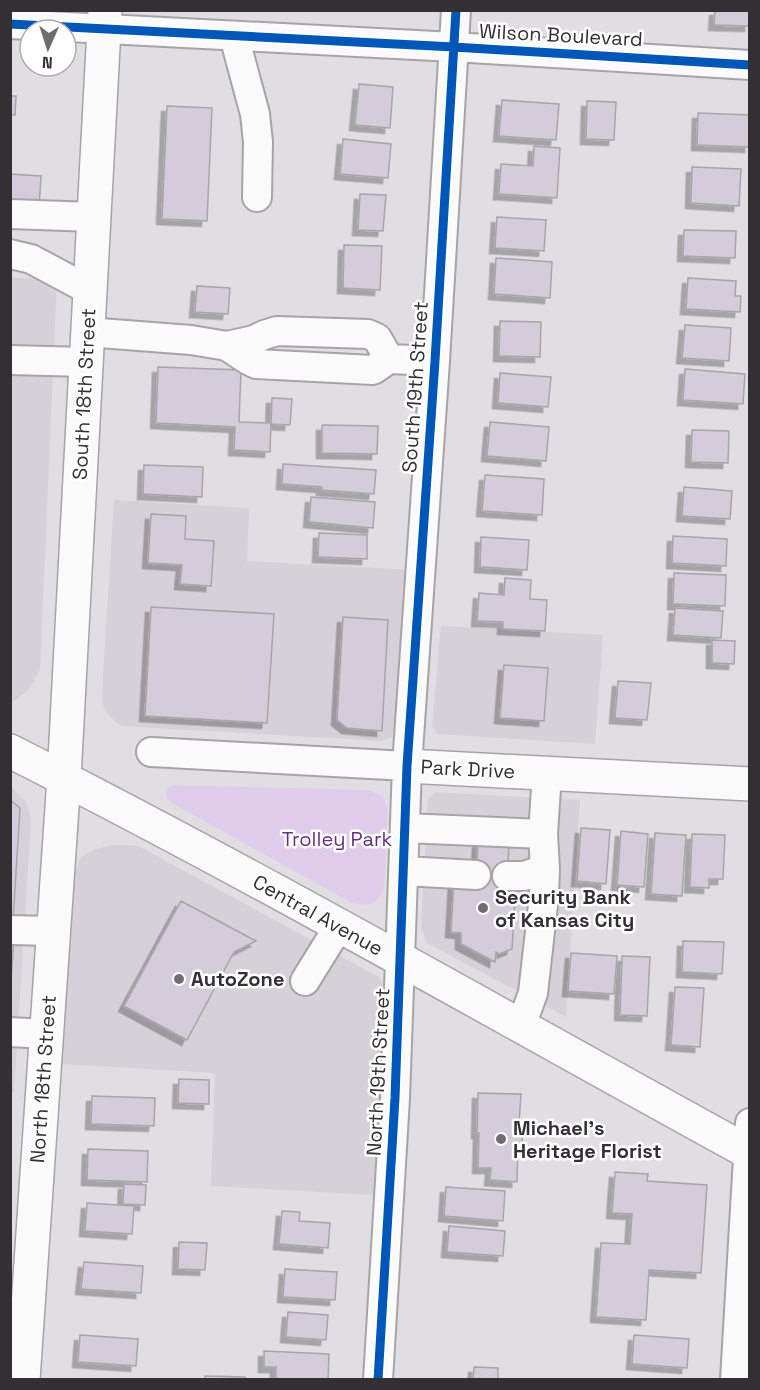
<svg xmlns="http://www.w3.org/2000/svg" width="760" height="1390" font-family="'Space Grotesk',sans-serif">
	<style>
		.built { fill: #d6d0d9 }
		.green { fill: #dfcceb }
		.building { fill: #d5ccdb; stroke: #a7a5a9; stroke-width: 1.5; filter: url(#shadow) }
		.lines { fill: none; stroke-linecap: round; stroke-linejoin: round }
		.minor-casing { stroke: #a6a4a7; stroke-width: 32 }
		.major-casing { stroke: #a6a4a7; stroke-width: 36 }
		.minor { stroke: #fafafb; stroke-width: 28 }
		.major { stroke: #fafafb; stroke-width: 33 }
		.cycleway-casing { stroke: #fff; stroke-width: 13 }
		.cycleway { stroke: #0057b8; stroke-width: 9 }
		.poi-dot { fill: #6f6d70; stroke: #fff; stroke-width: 2 }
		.labels { text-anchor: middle; stroke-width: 5; stroke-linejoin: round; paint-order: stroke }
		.street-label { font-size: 20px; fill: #323033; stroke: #fff }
		.park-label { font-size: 20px; fill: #663180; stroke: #fff }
		.poi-label { font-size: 20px; font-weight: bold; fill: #323033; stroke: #fff; text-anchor: start }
	</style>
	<defs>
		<filter id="shadow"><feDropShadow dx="-5.5" dy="5.5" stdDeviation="0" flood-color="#0004"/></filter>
	</defs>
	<rect width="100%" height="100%" fill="#e0dee2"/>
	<path class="built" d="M10,277L57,280L40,670L30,688L17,699L11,703Z
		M114,500L249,508L247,561L412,570L401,728L393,737L381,741L121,726L110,717L103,707L102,691Z
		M441,626L603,635L595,744L438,734L432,727Z
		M10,785L26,802L31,819L14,1092H10Z
		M435,792L580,800L566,1017L427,943L421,927L428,800Z
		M112,845H135L146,850L379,977L385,989L386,1007L374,1195L211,1186L215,1073L62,1064L74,874L81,857L96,849Z"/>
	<path class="green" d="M173,785L368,790L383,796L388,807L384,889C375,906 370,906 352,903L172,803C166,799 165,793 168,787Z"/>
	<path class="building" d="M715,10H750V26L714,25Z
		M359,84L393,87L390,128L355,125Z
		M10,96H16L15,115H10Z
		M502,100L559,104L556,140L499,136Z
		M587,101L616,102L614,140L586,139Z
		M167,106L212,108L207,221L162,219Z
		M698,113L750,115V147L697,145Z
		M343,139L391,144L388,178L340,174Z
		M534,146L560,148L557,198L499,194L501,164L533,166Z
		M692,167L741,169L739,206L691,203Z
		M10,174L41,176L39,208L10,206Z
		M360,194L386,195L383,231L358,230Z
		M497,217L546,220L544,251L495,248Z
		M684,230L736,231L735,258L683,256Z
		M344,245L382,246L380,290L343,288Z
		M496,258L552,262L550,298L494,294Z
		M688,278L736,281L735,296H741L740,312L686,309Z
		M197,286L230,288L228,314L195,312Z
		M500,321L541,322L540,357L499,356Z
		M685,325L731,328L729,361L682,358Z
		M158,367L241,370L239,422L271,423L270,452L234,450L235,427L156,423Z
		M685,369L745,374L743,404L683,400Z
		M500,373L551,377L548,407L498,403Z
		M272,398L292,399L290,425L271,424Z
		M490,422L549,427L546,461L487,456Z
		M322,425L378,426L377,454L322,453Z
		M692,430L729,431L728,463L691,462Z
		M283,464L376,470L374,494L322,490V487L282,484Z
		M144,465L203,467L202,497L143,494Z
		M485,475L544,479L542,515L482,511Z
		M684,487L732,491L730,519L682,516Z
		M311,497L375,502L373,528L309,522Z
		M151,514L186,516L185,539L214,541L211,586L180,584L182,565L148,563Z
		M319,533L367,535V559L318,557Z
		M673,536L727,539L726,566L672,563Z
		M481,537L529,540L527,570L480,567Z
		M674,573L726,575L725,606L673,604Z
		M505,578L531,580L530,599L547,600L545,631L503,629V622L477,621L479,593L504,595Z
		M151,607L274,614L267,723L145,716Z
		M675,608L723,611L721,638L673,635Z
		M343,617L388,620L382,731L347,728L337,720Z
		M712,640L735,641L734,664L712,663Z
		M504,665L548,668L544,721L500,718Z
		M618,681L651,683L647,720L615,718Z
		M10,800L20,808L13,921L10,920Z
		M581,828L610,830L606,884L577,881Z
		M621,831L648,834L644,887L617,885Z
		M655,833L686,835L682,896L651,894Z
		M692,834L725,835L723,879H709V888L690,887Z
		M478,842L509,843L507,883L516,884L512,949L499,954L496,952L495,962L461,944V933L451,932L454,880L476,881Z
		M181,901L256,941L234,952L187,1040L124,1006Z
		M10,938H14L10,994Z
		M683,941L724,942L722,974L682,972Z
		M571,953L617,956L614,994L568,991Z
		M622,956L650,957L647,1016L620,1015Z
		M675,987L704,988L700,1047L671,1045Z
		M179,1079L209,1080V1104L178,1103Z
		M478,1093L521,1094L519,1124H523L522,1144H518L517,1182L490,1180L491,1168H478L479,1133H477Z
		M92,1096L155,1098L154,1126L91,1124Z
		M88,1149L148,1151L147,1182L87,1180Z
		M615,1172L648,1174L647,1181L707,1185L701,1273L649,1270L646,1320L596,1317L601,1243L630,1244L632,1214L612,1213Z
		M124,1184L146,1185L145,1205L123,1204Z
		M446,1187L505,1191L503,1221L444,1216Z
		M87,1203L134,1206L132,1234L85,1231Z
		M282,1211L300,1212L299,1221L330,1223L328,1248L279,1244Z
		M449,1226L505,1231L503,1256L447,1252Z
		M179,1242L207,1243L205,1270L178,1269Z
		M84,1262L143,1266L141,1293L81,1289Z
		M285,1269L337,1272L335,1300L283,1297Z
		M288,1312L328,1315L326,1340L286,1337Z
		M80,1335L138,1339L136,1366L78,1362Z
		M634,1335L689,1339L687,1368L632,1364Z
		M264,1351L329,1354L328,1380L276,1379V1367H264Z
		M474,1367L498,1368V1380H473Z
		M205,1376L245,1377V1380H205Z"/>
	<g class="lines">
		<defs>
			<path id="minor" d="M10,24L454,47L750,65
				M234,36L255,114L258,142L257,197
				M10,214L93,217
				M10,254L31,259L89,290
				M87,332L191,340L227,346L254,340L264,335L277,331L368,334L377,338L389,359
				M227,346L248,360L256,364L373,370L389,359L435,361
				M10,360L86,362
				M151,752L407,766
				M405,828L543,834
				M404,871L476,875
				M507,876H524L545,869
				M10,930L53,931
				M305,981L339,926
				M521,1026L533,993L544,896L545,869L543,834L547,773
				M10,1032L46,1034
				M378,1380L395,1098L407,766L435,361L456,10
				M735,1380L750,1123"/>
			<path id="major" d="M10,751C261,878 504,1018 750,1153
				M407,766L750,784
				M23,1380L64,778L105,10"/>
		</defs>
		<use href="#minor" class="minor-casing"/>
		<use href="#major" class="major-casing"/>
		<use href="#minor" class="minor"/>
		<use href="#major" class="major"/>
		<defs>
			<path id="cycleway" d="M10,24L454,47L750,65
				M378,1380L395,1098L407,766L435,361L456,10"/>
		</defs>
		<use href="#cycleway" class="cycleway-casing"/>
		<use href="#cycleway" class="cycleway"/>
	</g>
	<g class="poi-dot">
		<circle cx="483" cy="908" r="6"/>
		<circle cx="179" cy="979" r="6"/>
		<circle cx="501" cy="1139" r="6"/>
	</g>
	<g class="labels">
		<g class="street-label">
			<text transform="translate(561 35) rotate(3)" y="7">Wilson Boulevard</text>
			<text transform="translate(415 387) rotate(-86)" y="7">South 19th Street</text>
			<text transform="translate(84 394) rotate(-87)" y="7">South 18th Street</text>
			<text transform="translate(468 769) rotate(3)" y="7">Park Drive</text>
			<text transform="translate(318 915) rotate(29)" y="7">Central Avenue</text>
			<text transform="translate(378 1072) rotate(-87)" y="7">North 19th Street</text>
			<text transform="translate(43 1079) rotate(-86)" y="7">North 18th Street</text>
		</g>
		<g class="park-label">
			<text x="337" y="846">Trolley Park</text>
		</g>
		<g class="poi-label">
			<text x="495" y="904">Security Bank<tspan x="495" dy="23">of Kansas City</tspan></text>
			<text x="191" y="986">AutoZone</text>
			<text x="513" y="1135">Michael's<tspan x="513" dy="23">Heritage Florist</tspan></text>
		</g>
	</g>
	<rect width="760" height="1390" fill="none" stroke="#323033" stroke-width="24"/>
	<g transform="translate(48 48) rotate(183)"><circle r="28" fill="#ffffff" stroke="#adacad" stroke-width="1.5"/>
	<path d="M0-4.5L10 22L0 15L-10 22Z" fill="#6f6d70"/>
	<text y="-9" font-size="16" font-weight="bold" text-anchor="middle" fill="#323033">N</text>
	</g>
</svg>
